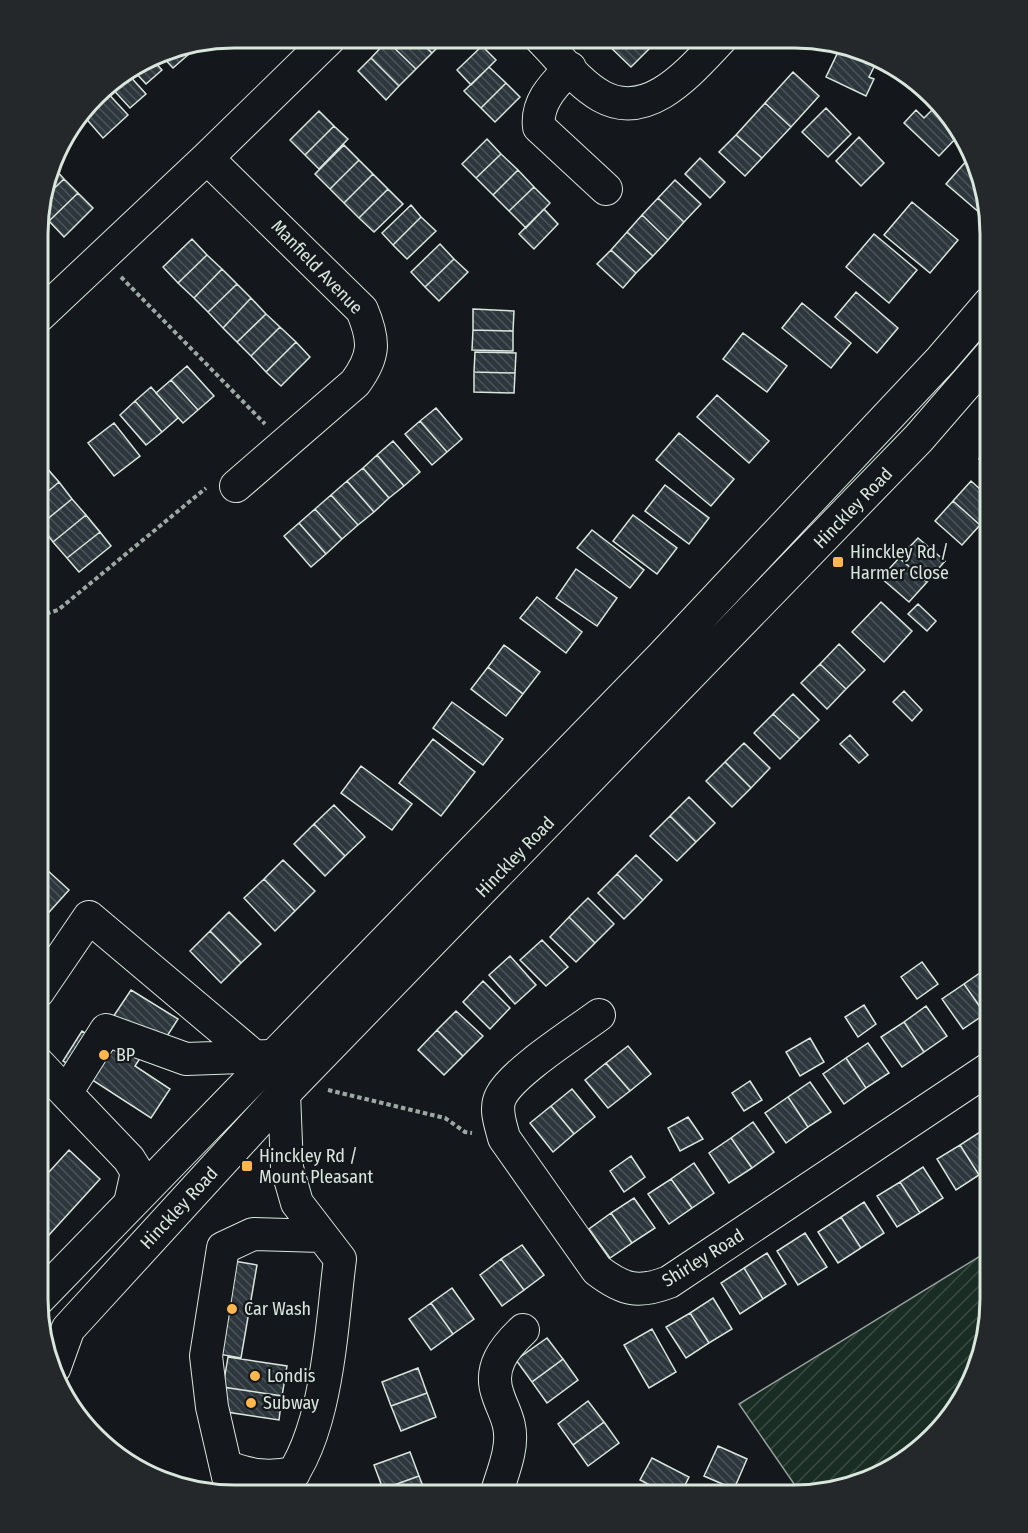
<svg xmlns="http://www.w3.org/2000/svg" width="1028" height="1533" font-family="'Fira Sans Condensed',sans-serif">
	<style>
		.garden { fill: url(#garden-furrows); stroke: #939e99; stroke-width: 1.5 }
		.building { fill: url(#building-back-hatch); stroke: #d8e6dc; stroke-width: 1.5 }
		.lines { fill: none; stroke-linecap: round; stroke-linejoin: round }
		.minor-casing { stroke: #d8e6dc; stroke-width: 34 }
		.highway-casing { stroke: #d8e6dc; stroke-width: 35 }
		.path { stroke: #9da8a2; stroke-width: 4; stroke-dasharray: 4.5 3; stroke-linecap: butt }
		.minor { stroke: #14181c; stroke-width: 32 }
		.highway { stroke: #14181c; stroke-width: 33 }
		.poi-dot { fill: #ffb74d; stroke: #14181c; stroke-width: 2 }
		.labels { text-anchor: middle; stroke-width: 4.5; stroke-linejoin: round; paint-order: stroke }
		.street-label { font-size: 18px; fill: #d8e6dc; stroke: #14181c }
		.poi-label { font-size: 18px; fill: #d8e6dc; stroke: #14181c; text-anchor: start }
		.rim { fill: none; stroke: #d8e6dc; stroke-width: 3 }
	</style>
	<defs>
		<pattern id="garden-furrows" width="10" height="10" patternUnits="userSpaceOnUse" patternTransform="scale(1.5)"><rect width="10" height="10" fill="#1a2d24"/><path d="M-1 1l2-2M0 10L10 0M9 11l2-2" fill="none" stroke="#3b4b43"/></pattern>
		<pattern id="building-back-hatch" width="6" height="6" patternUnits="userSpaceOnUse" patternTransform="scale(1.5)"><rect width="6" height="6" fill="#2c363c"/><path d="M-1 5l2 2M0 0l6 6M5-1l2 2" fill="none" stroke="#4a5358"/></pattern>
	</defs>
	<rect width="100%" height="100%" fill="#14181c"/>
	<path class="garden" d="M990,1250V1312L980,1362L950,1418L869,1480L801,1494L739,1404Z"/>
	<path class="building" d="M390,38H417L432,53L416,69L387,41Z
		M417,38H447L432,53Z
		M602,39H659L631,67Z
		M387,41L416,69L399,86L371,58Z
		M828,43L876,63L869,77L874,79L866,96L826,77L837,54L825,48Z
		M182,46L189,54L173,68L160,54Z
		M482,46L496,60L471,85L457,70Z
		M371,58L399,86L386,100L358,71Z
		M152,59L162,70L146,84L133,70Z
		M489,67L506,83L481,108L464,91Z
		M793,72L819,96L791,127L765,103Z
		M127,73L146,94L130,108L108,84Z
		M506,83L520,97L495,122L481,108Z
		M103,88L128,115L103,138L82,114Z
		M765,103L791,127L762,158L736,135Z
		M826,108L851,134L828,157L802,132Z
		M934,108L958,136L939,156L904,123L916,110L924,118Z
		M319,111L334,126L305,155L290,140Z
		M334,126L348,139L319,169L305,155Z
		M736,135L762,158L745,176L719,152Z
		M859,137L884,163L861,186L836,161Z
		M487,139L501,154L476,178L462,164Z
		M344,145L359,160L330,189L315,174Z
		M501,154L518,170L493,195L476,178Z
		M700,158L725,182L710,198L685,174Z
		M969,158L976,161L985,209L981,214L946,184Z
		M359,160L373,174L344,203L330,189Z
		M53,167L64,179L42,200Z
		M518,170L534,187L509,211L493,195Z
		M373,174L388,189L359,218L344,203Z
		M64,179L78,193L49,221L39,212L42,200Z
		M675,180L701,204L684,222L658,198Z
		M534,187L550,203L526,228L509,211Z
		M388,189L403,204L374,232L359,218Z
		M78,193L93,208L64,237L49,221Z
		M658,198L684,222L668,240L642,215Z
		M912,202L958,240L930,273L884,235Z
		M411,205L421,217L393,245L382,233Z
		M544,209L558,224L534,249L519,234Z
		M642,215L668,240L653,256L627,232Z
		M421,217L436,231L407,259L393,245Z
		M627,232L653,256L636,273L611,250Z
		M874,234L917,270L889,303L846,267Z
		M192,239L207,255L178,283L163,267Z
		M440,244L454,259L425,287L411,272Z
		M611,250L636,273L623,288L597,264Z
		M207,255L222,269L194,298L178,283Z
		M454,259L468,272L439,301L425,287Z
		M222,269L237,284L208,312L194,298Z
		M237,284L251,298L223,328L208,312Z
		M856,292L898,328L877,353L835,317Z
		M251,298L266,314L237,342L223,328Z
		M802,303L851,343L831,368L782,328Z
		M473,309L514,311L513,331L473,330Z
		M266,314L280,327L251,356L237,342Z
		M280,327L296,342L266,372L251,356Z
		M473,330L513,331V351L472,350Z
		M743,333L787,366L767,392L723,359Z
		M296,342L310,357L281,386L266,372Z
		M475,352L516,353L515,373L474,372Z
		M187,366L214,396L198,410L171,380Z
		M474,372L515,373L514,393L474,392Z
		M171,380L198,410L183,423L156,393Z
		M151,387L178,418L162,432L135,401Z
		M717,395L769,441L749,463L697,417Z
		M135,401L162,432L146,445L120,415Z
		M436,408L462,439L447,452L420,421Z
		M420,421L447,452L432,465L405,434Z
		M114,423L140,456L114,476L88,443Z
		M679,433L734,479L711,506L656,460Z
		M393,441L420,472L404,486L377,455Z
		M990,446V469L979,459Z
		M377,455L404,486L389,498L363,468Z
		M45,466L59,482L39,499V471Z
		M363,468L389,498L374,512L347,481Z
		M347,481L374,512L358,525L331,495Z
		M971,481L990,498V514L980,525L953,501Z
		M59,482L72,499L40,525L39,499Z
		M665,485L709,518L689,544L645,511Z
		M331,495L358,525L342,539L315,509Z
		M72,499L86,515L53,542L40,525Z
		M953,501L980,525L962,545L935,521Z
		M315,509L342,539L326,554L299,523Z
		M86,515L100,532L67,558L53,542Z
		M633,515L677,548L657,574L613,541Z
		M299,523L326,554L311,567L284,536Z
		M592,530L644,570L630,588L577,548Z
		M100,532L111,546L79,572L67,558Z
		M918,538L945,561L927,582L899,558Z
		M899,558L927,582L909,602L881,578Z
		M576,569L617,598L597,626L556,598Z
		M537,597L582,632L566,653L520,618Z
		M881,602L912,631L884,662L852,632Z
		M918,604L936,621L927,631L908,614Z
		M839,644L865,670L846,689L820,664Z
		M504,645L540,672L523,694L488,667Z
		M820,664L846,689L827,709L801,683Z
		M488,667L523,694L506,716L471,689Z
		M904,691L922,710L912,721L893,702Z
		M793,694L819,720L800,739L773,714Z
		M452,702L503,739L483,765L433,728Z
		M773,714L800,739L780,759L754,733Z
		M850,735L868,755L859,763L840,744Z
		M433,739L475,772L441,816L399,783Z
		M744,743L770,768L751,788L725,762Z
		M725,762L751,788L732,807L706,781Z
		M361,766L412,804L392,830L341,793Z
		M689,797L715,823L696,842L670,816Z
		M334,805L365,837L345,856L314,824Z
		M670,816L696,842L677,861L650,836Z
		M314,824L345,856L325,876L294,844Z
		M636,855L662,880L643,900L617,874Z
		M283,860L315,891L295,911L264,879Z
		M46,869L69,890L42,920L38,917V877Z
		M617,874L643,900L624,919L598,893Z
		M264,879L295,911L275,931L244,898Z
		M588,898L614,924L595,943L569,917Z
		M229,912L261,944L241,963L210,931Z
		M569,917L595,943L576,962L550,937Z
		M210,931L241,963L221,983L190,951Z
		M542,940L568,967L546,986L520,960Z
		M510,956L536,985L515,1004L489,975Z
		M922,962L938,984L917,999L901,977Z
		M987,968L990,973V1010L985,1014L964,984Z
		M483,981L510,1008L490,1029L463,1002Z
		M964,984L985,1014L963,1029L942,999Z
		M131,990L178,1019L162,1044L153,1038L135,1066L170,1089L151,1118L63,1061L82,1031L110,1049L113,1017Z
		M864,1005L876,1024L858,1037L845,1017Z
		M926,1006L947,1036L924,1052L904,1022Z
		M456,1011L483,1036L463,1056L437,1030Z
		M904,1022L924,1052L902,1067L881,1037Z
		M437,1030L463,1056L444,1075L418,1050Z
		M810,1038L824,1062L800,1076L786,1052Z
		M868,1043L889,1073L866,1088L846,1058Z
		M628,1046L651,1074L630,1091L606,1063Z
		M846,1058L866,1088L844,1104L823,1074Z
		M606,1063L630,1091L608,1108L585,1080Z
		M750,1081L762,1100L744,1111L732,1093Z
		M810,1082L831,1112L808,1127L788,1097Z
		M572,1089L595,1117L574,1134L551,1106Z
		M788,1097L808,1127L786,1143L765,1113Z
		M551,1106L574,1134L553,1152L530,1123Z
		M688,1117L703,1139L680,1151L668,1128Z
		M753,1122L774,1152L752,1168L731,1138Z
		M983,1130L990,1142V1169L979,1175L960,1145Z
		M731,1138L752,1168L729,1183L709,1153Z
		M960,1145L979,1175L956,1190L937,1159Z
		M69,1150L100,1179L38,1247V1184Z
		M631,1156L645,1177L624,1192L610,1171Z
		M694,1163L714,1193L692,1208L671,1179Z
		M923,1167L943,1198L920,1213L900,1182Z
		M671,1179L692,1208L669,1224L648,1194Z
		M900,1182L920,1213L897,1227L877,1196Z
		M634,1198L655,1228L632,1243L611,1213Z
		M864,1202L884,1233L861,1248L841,1217Z
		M611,1213L632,1243L610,1258L589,1229Z
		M841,1217L861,1248L838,1263L818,1232Z
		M805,1233L827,1267L798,1285L777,1251Z
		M522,1245L544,1275L524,1290L501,1259Z
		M767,1253L786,1284L763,1299L744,1268Z
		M222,1259L257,1265L241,1358L207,1352Z
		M501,1259L524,1290L502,1306L480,1275Z
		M744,1268L763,1299L740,1314L721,1283Z
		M452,1288L474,1319L453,1334L431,1303Z
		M713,1298L732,1329L709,1343L690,1313Z
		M431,1303L453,1334L431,1350L409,1319Z
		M690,1313L709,1343L686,1358L666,1327Z
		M652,1329L676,1372L649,1388L624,1345Z
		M547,1338L563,1359L532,1382L516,1360Z
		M228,1357L287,1366L282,1396L223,1387Z
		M563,1359L578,1380L547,1403L532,1382Z
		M418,1368L427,1393L391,1406L382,1382Z
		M223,1387L282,1396L279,1420L220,1411Z
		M427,1393L436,1417L401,1431L391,1406Z
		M588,1401L604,1422L573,1445L558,1424Z
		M604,1422L619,1443L588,1466L573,1445Z
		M718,1446L747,1459L734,1489L704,1476Z
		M410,1452L419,1476L383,1489L374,1465Z
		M652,1458L689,1477L680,1495H669L640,1480Z
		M419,1476L426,1494H385L383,1489Z"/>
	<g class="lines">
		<defs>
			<path id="minor" d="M540,38C559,57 578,83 601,96C649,123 692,69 721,39
				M570,68C554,85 536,102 539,127L606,189
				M207,158L362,310C375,341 375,356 355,383L236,486
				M39,316L207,158L330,38
				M38,992L89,917L255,1057
				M599,1015C575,1033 513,1072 501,1096C494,1109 501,1125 504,1138L597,1270C623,1290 638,1294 669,1282L990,1068
				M38,1063L66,1093
				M130,1203L137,1172L129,1159L66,1093L106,1030L186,1059L272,1056
				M228,1467C251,1476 269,1478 294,1473
				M232,1494L212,1407L206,1356L223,1248L253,1234L321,1236
				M277,1494C328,1444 331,1328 340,1259L297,1203L287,1168L284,1093
				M496,1495C502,1474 514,1448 509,1426C507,1415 501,1405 498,1395C488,1368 504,1348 523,1330"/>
			<path id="highway" d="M38,1299L662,657L941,360L990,303
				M54,1368L68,1329L284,1093L919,438L990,356"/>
		</defs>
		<use href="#minor" class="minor-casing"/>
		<use href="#highway" class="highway-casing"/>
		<path class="path" d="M121,277L265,424
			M39,616L58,610L206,488
			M328,1090L445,1118L465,1132L472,1133"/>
		<use href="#minor" class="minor"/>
		<use href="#highway" class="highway"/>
	</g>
	<g class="poi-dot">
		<rect x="832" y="556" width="12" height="12" rx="3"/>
		<circle cx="104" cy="1055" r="6"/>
		<rect x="241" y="1160" width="12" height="12" rx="3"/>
		<circle cx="232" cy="1309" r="6"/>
		<circle cx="255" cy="1376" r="6"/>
		<circle cx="251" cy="1403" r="6"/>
	</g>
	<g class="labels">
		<g class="street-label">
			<text transform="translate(317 267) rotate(46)" y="6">Manfield Avenue</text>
			<text transform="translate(853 508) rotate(-46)" y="6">Hinckley Road</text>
			<text transform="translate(515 857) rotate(-46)" y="6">Hinckley Road</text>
			<text transform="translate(179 1208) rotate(-47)" y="6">Hinckley Road</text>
			<text transform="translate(703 1258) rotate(-32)" y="6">Shirley Road</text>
		</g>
		<g class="poi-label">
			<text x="850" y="558">Hinckley Rd /<tspan x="850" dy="21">Harmer Close</tspan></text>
			<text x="116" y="1061">BP</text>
			<text x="259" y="1162">Hinckley Rd /<tspan x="259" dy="21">Mount Pleasant</tspan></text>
			<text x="244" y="1315">Car Wash</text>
			<text x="267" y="1382">Londis</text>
			<text x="263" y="1409">Subway</text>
		</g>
	</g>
	<path d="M0 0H1028V1533H0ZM234 48H794A186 186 0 0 1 980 234V1299A186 186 0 0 1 794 1485H234A186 186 0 0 1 48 1299V234A186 186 0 0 1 234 48Z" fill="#24282b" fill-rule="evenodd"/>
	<path class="rim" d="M234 48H794A186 186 0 0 1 980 234V1299A186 186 0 0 1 794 1485H234A186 186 0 0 1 48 1299V234A186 186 0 0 1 234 48Z"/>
</svg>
